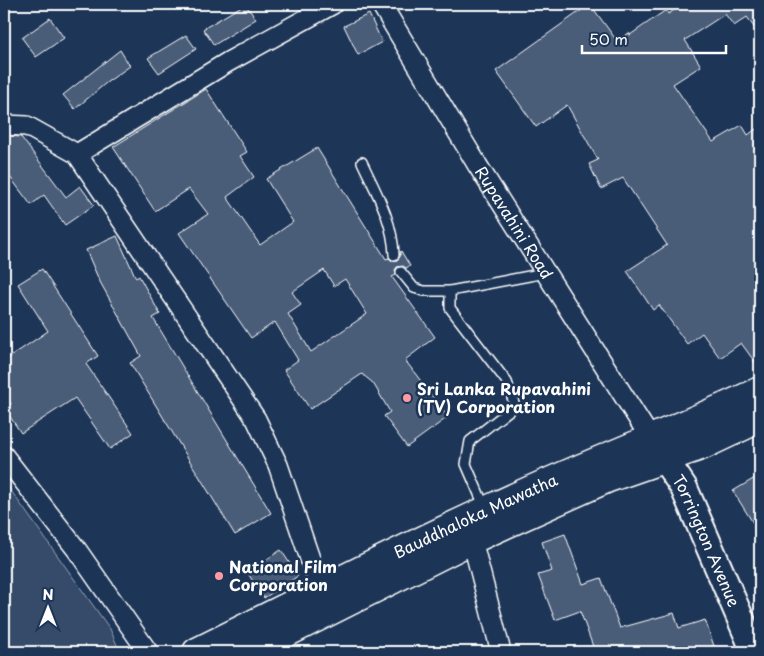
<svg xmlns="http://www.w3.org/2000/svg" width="764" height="656" font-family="'Playpen Sans',sans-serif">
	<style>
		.green { fill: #364b69; stroke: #9aa5b4 }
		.building { fill: #4a5d79; stroke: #fff; fill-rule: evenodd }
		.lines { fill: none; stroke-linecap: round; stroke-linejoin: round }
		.lane-casing { stroke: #fff; stroke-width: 12 }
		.street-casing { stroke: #fff; stroke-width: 22 }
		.secondary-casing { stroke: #fff; stroke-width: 30 }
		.primary-casing { stroke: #fff; stroke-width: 31 }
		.lane { stroke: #1d3557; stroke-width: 9 }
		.street { stroke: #1d3557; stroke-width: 19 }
		.secondary { stroke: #1d3557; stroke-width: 26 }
		.primary { stroke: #1d3557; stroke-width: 28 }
		.poi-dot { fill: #ff9aa2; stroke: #1d3557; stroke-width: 2 }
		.labels { text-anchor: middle; stroke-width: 5; stroke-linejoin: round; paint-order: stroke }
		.street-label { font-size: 16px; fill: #fff; stroke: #1d3557 }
		.poi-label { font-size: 16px; font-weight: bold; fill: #fff; stroke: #1d3557; text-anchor: start }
	</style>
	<rect width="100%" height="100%" fill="#1d3557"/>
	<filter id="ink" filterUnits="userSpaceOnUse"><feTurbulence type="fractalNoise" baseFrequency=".02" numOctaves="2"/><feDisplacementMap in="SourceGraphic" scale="10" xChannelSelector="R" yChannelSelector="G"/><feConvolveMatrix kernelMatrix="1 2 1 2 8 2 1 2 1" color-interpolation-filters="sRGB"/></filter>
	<g filter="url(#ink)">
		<path class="green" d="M4,481L110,629L117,645L114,652H4Z"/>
		<path class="building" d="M245,4L256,19L214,45L203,29Z
			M590,4L617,41L629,33L630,35L666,10L668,14L684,4H760V36L747,17L734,26L725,14L685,40L701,66L673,84L713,142L742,125L748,135L760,126V369L741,343L720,358L702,333L687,344L659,305L653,310L627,271L667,245L623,178L601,189L589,164L598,160L567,105L536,127L496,71Z
			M369,14L382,42L358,55L344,26Z
			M50,18L64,38L36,57L22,38Z
			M186,35L196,49L159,73L148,58Z
			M120,50L130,66L106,83L75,109L63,95Z
			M206,89L247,152L240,156L254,177L227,197L260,245L293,222L266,179L317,148L386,259L389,258L392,261L397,260L400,257L401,251L410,266L406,268L403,266L397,267L395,270L396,275L392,277L435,337L405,360L448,417L407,447L384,416L390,412L373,383L362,374L310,409L284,370L298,360L275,322L251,338L179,233L208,214L189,189L155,211L113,147ZM324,270L334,286L345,279L367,314L311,352L288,314L301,305L292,292Z
			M7,136L21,137L66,197L80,186L94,205L65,225L44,195L31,205L4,169V138Z
			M117,236L136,278L139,276L160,314L153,318L271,513L235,535L130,363L141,356L99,280L86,250Z
			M42,269L98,356L86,364L133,433L110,449L75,398L21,433L4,408L11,404L4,393V361L48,331L18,284Z
			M760,475V534L733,491Z
			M565,534L583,584L601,578L620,628L674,613L679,628L705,620L716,652H595L580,611L555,620L538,575L552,571L542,542Z
			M281,550L298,576L264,598L247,572Z"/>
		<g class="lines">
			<defs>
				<path id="lane" d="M362,162C376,192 393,221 394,255
					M401,272L414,288L424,291H450
					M485,508L466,464L470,441L515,406L507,382L450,308V291L545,273"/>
				<g id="street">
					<path id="s1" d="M381,4L478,166L651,439"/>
					<path d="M4,125L27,126L77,154L256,419L278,465L321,591"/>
					<path d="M77,154L228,62L333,4"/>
					<path d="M4,456L77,550L148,652"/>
					<path d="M472,540L501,652"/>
				</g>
				<g id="secondary">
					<path id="s2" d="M652,440L684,488L755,652"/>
				</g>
				<g id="primary">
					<path id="s3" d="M197,652C296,603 395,552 496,506C583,465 673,432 760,391"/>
					<path d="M248,652L477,537L608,478L703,445L760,418"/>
				</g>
			</defs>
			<use href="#lane" class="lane-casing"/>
			<use href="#street" class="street-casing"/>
			<use href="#secondary" class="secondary-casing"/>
			<use href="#primary" class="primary-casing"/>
			<use href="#lane" class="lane"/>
			<use href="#street" class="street"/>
			<use href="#secondary" class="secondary"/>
			<use href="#primary" class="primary"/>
		</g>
	</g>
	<g class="poi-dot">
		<circle cx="407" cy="398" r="5"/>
		<circle cx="219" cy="576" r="5"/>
	</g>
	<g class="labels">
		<g class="street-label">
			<text dy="6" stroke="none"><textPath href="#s1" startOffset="256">Rupavahini Road</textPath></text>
			<text dy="6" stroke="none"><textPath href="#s3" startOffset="310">Bauddhaloka Mawatha</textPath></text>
			<text dy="6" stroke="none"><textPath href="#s2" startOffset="115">Torrington Avenue</textPath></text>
		</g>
		<g class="poi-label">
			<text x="417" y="395">Sri Lanka Rupavahini<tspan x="417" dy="18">(TV) Corporation</tspan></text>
			<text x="229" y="573">National Film<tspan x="229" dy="18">Corporation</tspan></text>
		</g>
	</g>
	<rect width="764" height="656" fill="none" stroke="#1d3557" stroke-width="20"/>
	<rect x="10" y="10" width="744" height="636" fill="none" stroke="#fff" stroke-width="2" filter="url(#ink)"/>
	<g transform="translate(48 608)" stroke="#1d3557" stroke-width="4" paint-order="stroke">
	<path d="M0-4L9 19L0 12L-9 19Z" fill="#ffffff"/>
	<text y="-8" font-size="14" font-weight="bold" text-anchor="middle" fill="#ffffff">N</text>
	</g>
	<path d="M582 45v8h144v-8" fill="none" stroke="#ffffff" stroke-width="2.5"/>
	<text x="589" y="45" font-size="15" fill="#ffffff" stroke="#1d3557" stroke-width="4" paint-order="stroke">50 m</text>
</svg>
